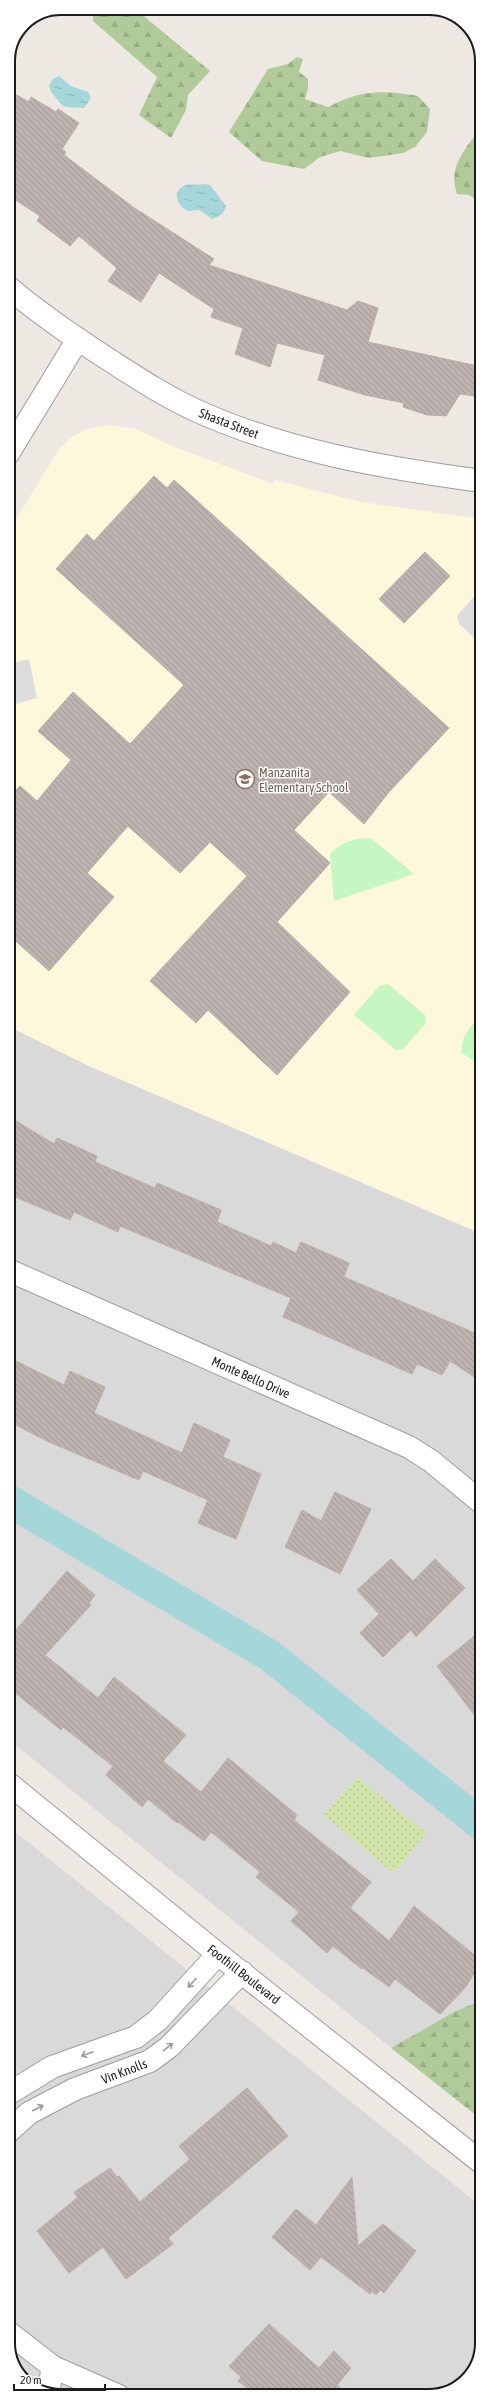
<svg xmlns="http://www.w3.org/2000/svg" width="490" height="2404" font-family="'Asap Condensed',sans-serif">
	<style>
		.residential { fill: #dad9d9 }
		.education { fill: #fdf7dc }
		.grass { fill: url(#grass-dots) }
		.forest { fill: url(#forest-firs) }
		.park { fill: #c6f6c1 }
		.parking { fill: #dcdcdc }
		.water { fill: url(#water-ripples) }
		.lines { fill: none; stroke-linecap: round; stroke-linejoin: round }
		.canal { stroke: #a5d6d9; stroke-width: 32 }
		.building { fill: url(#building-back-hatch); stroke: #beaca6 }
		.minor-casing { stroke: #9d9d9d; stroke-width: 24 }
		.tertiary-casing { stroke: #9d9d9d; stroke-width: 24 }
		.minor { stroke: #fff; stroke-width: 22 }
		.tertiary { stroke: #fff; stroke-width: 22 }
		.oneway { stroke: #999 }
		.labels { text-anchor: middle; stroke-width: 3; stroke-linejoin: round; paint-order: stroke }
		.street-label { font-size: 13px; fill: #1c1c1c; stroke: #fff }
		.education-label { font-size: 13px; fill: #785e54; stroke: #fff; text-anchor: start }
		.rim { fill: none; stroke: #1c1c1c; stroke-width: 2 }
	</style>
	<defs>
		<pattern id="grass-dots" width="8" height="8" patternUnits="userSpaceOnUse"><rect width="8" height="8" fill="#d1e5aa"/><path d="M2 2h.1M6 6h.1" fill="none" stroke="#b3c492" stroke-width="1.8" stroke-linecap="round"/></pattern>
		<pattern id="forest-firs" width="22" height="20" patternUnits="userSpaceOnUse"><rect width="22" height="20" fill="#b0ca99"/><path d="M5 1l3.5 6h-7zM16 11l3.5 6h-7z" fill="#97ad83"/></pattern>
		<pattern id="water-ripples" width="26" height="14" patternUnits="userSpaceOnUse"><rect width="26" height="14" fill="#a5d6d9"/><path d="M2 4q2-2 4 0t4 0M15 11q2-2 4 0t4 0" fill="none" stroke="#8db7ba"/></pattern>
		<pattern id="building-back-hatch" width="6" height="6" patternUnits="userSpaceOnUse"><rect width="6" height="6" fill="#bdb2af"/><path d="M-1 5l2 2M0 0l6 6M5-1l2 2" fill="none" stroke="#a29896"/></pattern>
	</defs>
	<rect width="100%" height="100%" fill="#ede8e2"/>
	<path class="residential" d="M34,19L27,33L8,60L24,23Z
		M8,1026L89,1066L482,1234V2000L454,2012L391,2048L8,1739Z
		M8,1826L482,2207V2343L469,2378L436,2396H54L24,2381L8,2350Z"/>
	<path class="education" d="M109,425L136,429L172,446L273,484L275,480L361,502L482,519V1234L89,1066L8,1026V532L59,449L71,438L86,429Z"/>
	<path class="grass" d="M357,1777L426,1833L394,1873L324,1815Z"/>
	<path class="forest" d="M93,8H134L210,71L188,95L186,110L171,138L139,115L157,77L93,21Z
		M297,57L303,59L299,72L308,79V88L305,99L328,107C362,90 381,90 418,96L430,109L427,132L415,147L403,153L369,158L340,151L320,157L304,169L262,161L229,132L268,69L288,64Z
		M482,125V204L469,195L457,194C447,165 467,149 482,125Z
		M482,2000V2120L391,2048L454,2012Z"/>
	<path class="park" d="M371,838L414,874L334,901L330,854C343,841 353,839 371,838Z
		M388,984L425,1015L426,1023L403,1049L396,1050L354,1015L380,985Z
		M482,1013V1067L462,1053C460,1036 472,1026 482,1013Z"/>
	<path class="parking" d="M482,587V645L459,624L457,616Z
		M29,659L37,698L8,706V664Z"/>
	<path class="water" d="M59,76L71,86L88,92L91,98L84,108L66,107L62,105L51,92L49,85L53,79Z
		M205,184L210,185L226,206C224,214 220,216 212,219L200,210L188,211C178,206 170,191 186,185C192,183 198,186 205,184Z"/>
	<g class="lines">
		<path class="canal" d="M8,1500L269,1655L482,1825"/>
	</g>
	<path class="building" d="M8,90L29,102L31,97L56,112L58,109L79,123L62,149L66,152L64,155L133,207L214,259L209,265L347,310L358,301L378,308L368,342L482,367V397L460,394L446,416L427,415L403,407L404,403L365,395L318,380L325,355L277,343L270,367L235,354L243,328L211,317L214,309L159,273L141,302L108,281L117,268L79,236L70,246L37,221L40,216L8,195Z
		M154,476L167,488L174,480L449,728L389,792L364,824L329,792L294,830L330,863L277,922L350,992L277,1075L208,1010L196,1023L150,981L247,876L210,842L180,873L128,826L87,873L114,897L49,971L8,934V798L20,786L37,801L71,760L38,731L73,692L130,744L184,685L56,569L87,534L94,541Z
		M425,552L450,576L404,623L379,599Z
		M8,1116L54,1144L57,1138L97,1156L95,1162L155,1188L157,1183L221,1210L217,1222L271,1246L273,1242L296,1253L301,1242L349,1263L344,1277L482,1336V1382L450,1361L442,1375L417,1364L412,1374L283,1317L291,1298L120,1226L118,1232L74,1212L70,1220L8,1194Z
		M8,1357L64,1385L70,1371L105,1387L94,1413L182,1453L194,1423L230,1440L223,1457L261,1474L236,1539L198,1523L208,1500L143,1471L139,1480L49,1442L8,1421Z
		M335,1492L371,1509L340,1574L285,1547L302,1510L321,1521Z
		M391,1559L413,1581L435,1559L465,1588L416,1637L411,1630L383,1657L360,1633L379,1614L357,1590Z
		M67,1571L95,1595L89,1603L91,1605L45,1655L98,1698L114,1677L186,1735L163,1761L201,1792L228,1758L297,1815L294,1820L371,1882L350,1908L389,1941L414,1906L482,1961L465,1988L440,2014L395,1979L389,1987L363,1968L362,1969L333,1946L327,1953L291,1921L299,1912L256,1877L260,1872L211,1832L204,1841L178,1822L177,1823L148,1799L142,1807L106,1775L113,1766L63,1727L61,1730L8,1687V1639Z
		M482,1630V1725L437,1666Z
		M247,2088L288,2136L168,2238L173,2244L126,2279L103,2247L69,2273L37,2231L78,2197L74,2192L110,2168L117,2177L119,2176L140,2202L190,2159L179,2146Z
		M352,2177L358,2246L383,2224L416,2251L384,2293L380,2290L376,2295L372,2291L370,2294L321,2257L310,2270L272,2237L296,2209L316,2225Z
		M269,2324L319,2368L334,2351L351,2368L337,2385L350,2396H258L238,2381L241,2377L229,2366Z"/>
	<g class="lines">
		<defs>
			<path id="minor" d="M8,454L78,339
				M8,1270L409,1447L431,1461L482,1503
				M8,1783L218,1954L482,2163
				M8,2094L52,2067L136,2037L158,2020L218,1954
				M8,2132L29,2113L75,2089L150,2061L169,2047L242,1972
				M8,2332L53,2367L119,2396
				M48,2393L53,2367"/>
			<path id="tertiary" d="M8,287C41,315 75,338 111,361C139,379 165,396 195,410C285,451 384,468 482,481"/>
		</defs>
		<use href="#minor" class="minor-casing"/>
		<use href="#tertiary" class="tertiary-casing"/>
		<use href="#minor" class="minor"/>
		<use href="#tertiary" class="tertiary"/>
	</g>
	<defs><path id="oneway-shaft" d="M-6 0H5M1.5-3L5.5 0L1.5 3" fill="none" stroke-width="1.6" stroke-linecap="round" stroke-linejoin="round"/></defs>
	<g class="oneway">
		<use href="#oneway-shaft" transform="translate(192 1983) rotate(132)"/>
		<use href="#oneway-shaft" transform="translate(168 2047) rotate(-40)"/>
		<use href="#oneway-shaft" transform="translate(87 2054) rotate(160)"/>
		<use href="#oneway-shaft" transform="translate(38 2108) rotate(-27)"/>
	</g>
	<defs>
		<symbol id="school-ring" viewBox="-11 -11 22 22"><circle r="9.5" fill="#fff" stroke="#8d6e63" stroke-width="1.5"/><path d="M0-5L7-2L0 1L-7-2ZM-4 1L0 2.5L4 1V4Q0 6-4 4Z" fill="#8d6e63"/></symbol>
	</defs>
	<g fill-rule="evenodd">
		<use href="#school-ring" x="234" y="768" width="22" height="22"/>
	</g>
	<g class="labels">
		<g class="street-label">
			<text transform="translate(229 423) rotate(21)" y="5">Shasta Street</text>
			<text transform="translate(251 1377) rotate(24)" y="5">Monte Bello Drive</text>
			<text transform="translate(244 1974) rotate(38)" y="5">Foothill Boulevard</text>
			<text transform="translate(124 2071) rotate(-21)" y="5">Vin Knolls</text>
		</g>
		<g class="education-label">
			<text x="259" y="777">Manzanita<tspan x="259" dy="15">Elementary School</tspan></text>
		</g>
	</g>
	<path d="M0 0H490V2404H0ZM61 15H429A46 46 0 0 1 475 61V2343A46 46 0 0 1 429 2389H61A46 46 0 0 1 15 2343V61A46 46 0 0 1 61 15Z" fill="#fff" fill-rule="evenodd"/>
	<path class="rim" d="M61 15H429A46 46 0 0 1 475 61V2343A46 46 0 0 1 429 2389H61A46 46 0 0 1 15 2343V61A46 46 0 0 1 61 15Z"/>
	<path d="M14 2384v6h91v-6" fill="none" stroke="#1c1c1c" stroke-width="2"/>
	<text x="20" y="2384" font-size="12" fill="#1c1c1c" stroke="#ffffff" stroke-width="3" paint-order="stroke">20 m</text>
</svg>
